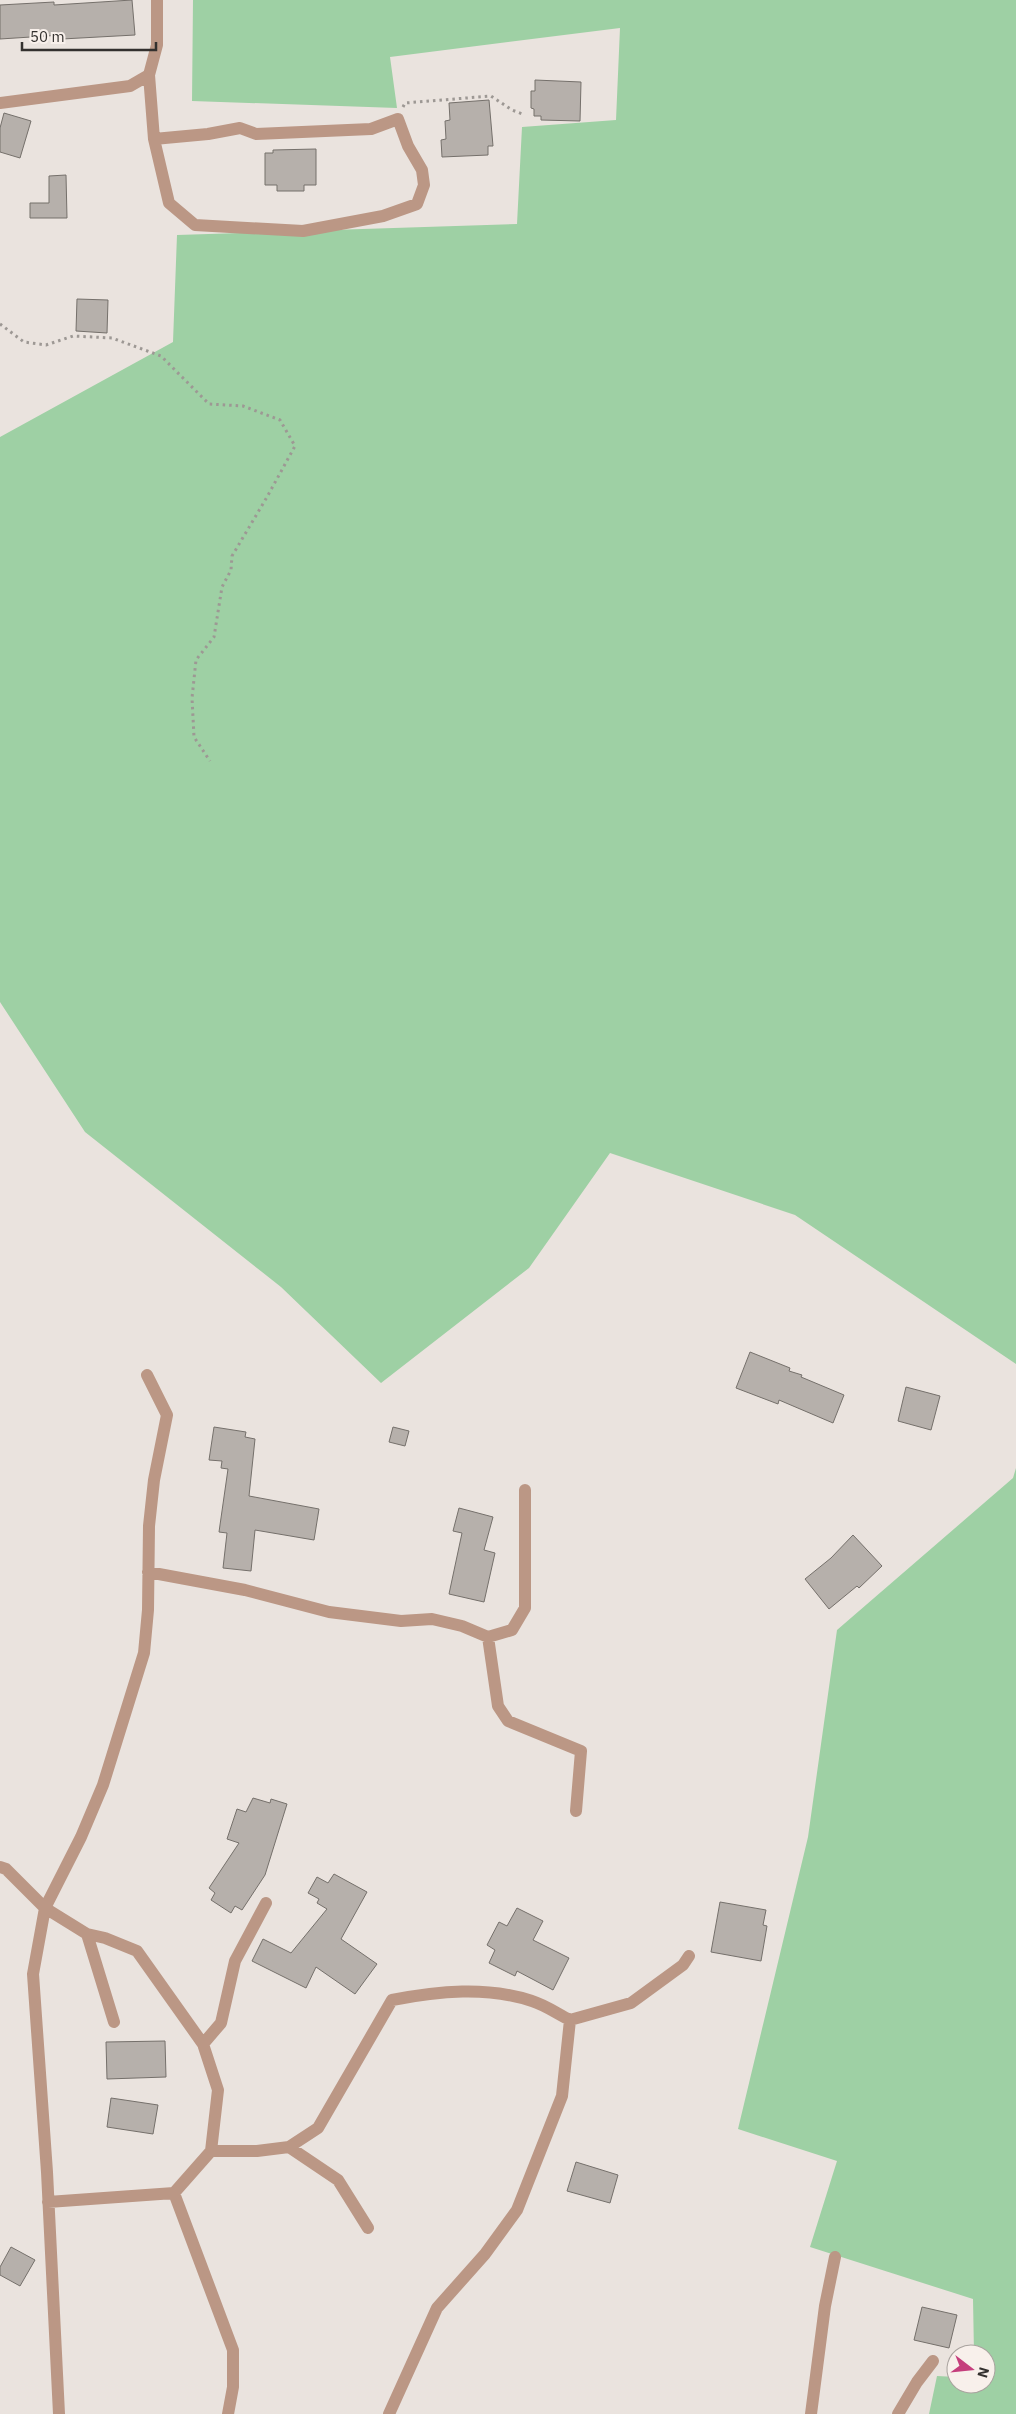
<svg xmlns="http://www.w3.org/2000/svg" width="1016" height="2414" font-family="'IBM Plex Sans',sans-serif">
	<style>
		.green { fill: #9ed0a4 }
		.building { fill: #b6b0ab; stroke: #75706b }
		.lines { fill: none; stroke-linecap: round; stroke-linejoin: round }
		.path { stroke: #9d9894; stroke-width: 3; stroke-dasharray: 2.5 4; stroke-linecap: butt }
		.minor { stroke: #bb9785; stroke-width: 12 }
	</style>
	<rect width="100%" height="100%" fill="#eae3de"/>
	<path class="green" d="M193,0H1016V1364L795,1215L610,1153L529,1268L381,1383L281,1287L85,1132L0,1002V437L173,342L177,235L517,224L522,127L616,120L620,28L390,57L397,108L192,101Z
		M1016,1468V2414H929L937,2376L956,2377V2384H986V2354H974L973,2299L810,2247L837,2161L738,2129L808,1837L837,1630L1013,1478Z"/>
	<path class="building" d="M132,0L135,35L62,39V35L0,39V5L54,2V5Z
		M535,80L581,82L580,121L541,120V116H534V109L531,108V91H535Z
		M489,100L493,146H488V155L442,157L441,140L446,139L445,121L450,120L449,103Z
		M4,113L31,121L20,158L0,152V128Z
		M316,149V185H304V191H277V185H265V153H273V150Z
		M66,175L67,218H30V203H49V176Z
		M77,299L108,300L107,333L76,331Z
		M750,1352L790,1368L789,1371L802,1375L801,1377L844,1395L833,1423L779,1400L778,1404L736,1388Z
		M906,1387L940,1396L931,1430L898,1421Z
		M214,1427L246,1432L245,1437L255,1439L249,1496L319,1509L314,1540L255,1530L251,1571L223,1568L227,1533L219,1532L228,1469L221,1468L222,1461L209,1460Z
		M393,1427L409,1431L405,1446L389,1442Z
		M459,1508L493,1517L484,1550L495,1553L484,1602L449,1594L462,1533L453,1531Z
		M853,1535L882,1566L859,1588L857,1586L829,1609L805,1579L831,1558Z
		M253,1798L270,1803L271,1799L287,1804L265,1875L242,1910L235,1906L231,1913L211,1900L215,1893L209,1888L239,1843L227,1839L237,1809L246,1812Z
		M334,1874L367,1892L341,1939L377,1964L355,1994L316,1967L306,1988L252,1961L263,1939L291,1953L327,1909L317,1903L319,1899L308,1893L317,1877L328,1883Z
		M720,1902L766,1910L763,1925L767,1926L761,1961L711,1952Z
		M517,1908L543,1921L533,1940L569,1958L553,1990L517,1971L515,1976L489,1963L495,1950L487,1945L499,1922L507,1926Z
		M165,2041L166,2077L107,2079L106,2042Z
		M111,2098L158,2105L153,2134L107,2127Z
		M576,2162L618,2175L610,2203L567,2191Z
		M11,2247L35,2260L20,2286L0,2275V2267Z
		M922,2307L957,2315L949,2348L914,2340Z"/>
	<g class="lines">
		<path class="path" d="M403,107L405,103L491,96L512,110L525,115
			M0,324L24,342L46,345L73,336L112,338L161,356L209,404L243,406L280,420L295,446L267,497L232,556L231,570L222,587L214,637L196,660L192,698L194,737L210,761"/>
		<path class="minor" d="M149,75L154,139L169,203L195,225L303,231L383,216L417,204L424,185L422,170L408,146L398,119L371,129L256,134L240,128L208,134L154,139
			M0,103L130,86L149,75L157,45V0
			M148,1572L245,1590L329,1612L401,1621L432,1619L462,1626L488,1637L498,1706L508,1721L581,1751L576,1811
			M488,1637L512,1630L525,1608V1490
			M0,1867L6,1869L45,1908L87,1934L105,1938L137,1951L203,2044L218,2090L211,2151L174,2193L233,2350V2387L228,2414
			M87,1934L114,2022
			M203,2044L221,2023L235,1961L266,1903
			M289,2147L318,2128L392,2000C438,1991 487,1986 532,2001C545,2005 558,2014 570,2020L631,2003L683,1965L689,1956
			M211,2151H257L289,2147L338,2180L368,2228
			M48,2202L174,2193
			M59,2414L47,2172L33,1974L45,1908L81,1837L103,1785L144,1653L148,1610L149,1526L154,1480L167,1415L147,1375
			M389,2414L437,2308L485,2254L517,2210L562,2096L570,2020
			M811,2414L825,2306L835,2257
			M898,2414L917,2382L933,2361"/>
	</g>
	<g transform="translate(971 2369) rotate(106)"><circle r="24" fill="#f8f0eb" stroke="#a9a39f"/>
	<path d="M0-4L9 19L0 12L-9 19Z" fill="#c53e7c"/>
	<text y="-8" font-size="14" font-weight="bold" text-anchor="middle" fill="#33302e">N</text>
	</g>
	<path d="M22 42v8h134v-8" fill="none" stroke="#33302e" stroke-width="2.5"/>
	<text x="30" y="42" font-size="15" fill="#33302e" stroke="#f8f0eb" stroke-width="4" paint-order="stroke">50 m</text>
</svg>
